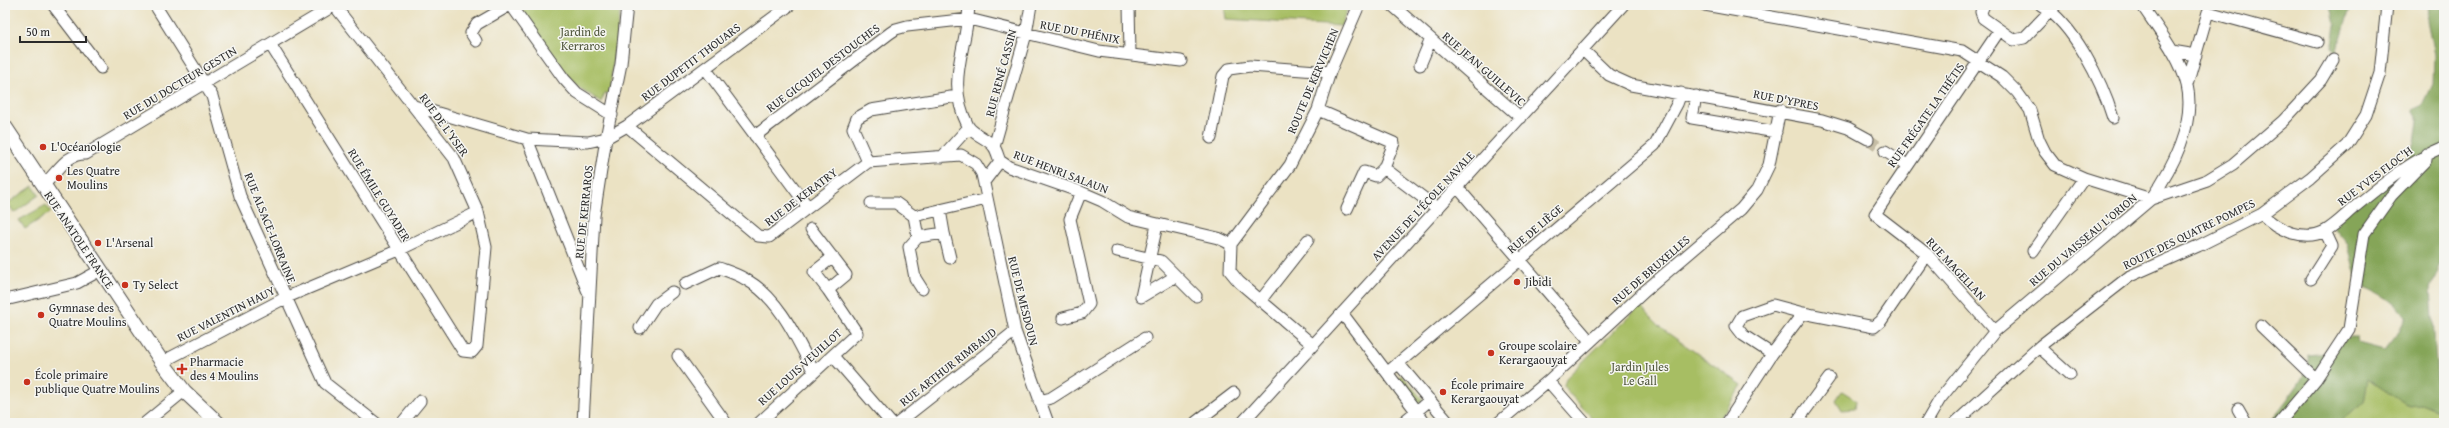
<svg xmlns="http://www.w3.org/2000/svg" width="2449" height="428" font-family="'Gentium Book Plus',serif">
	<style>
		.green { fill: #a7be63; stroke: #697447 }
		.forest { fill: #85a559; stroke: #586842 }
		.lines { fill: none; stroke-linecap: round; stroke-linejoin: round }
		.minor-tunnel { stroke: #c5bda5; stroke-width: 11; stroke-dasharray: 11 5.5; stroke-linecap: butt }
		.minor-casing { stroke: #484642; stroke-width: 13 }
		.major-casing { stroke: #484642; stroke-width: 16 }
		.minor { stroke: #fff; stroke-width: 11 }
		.major { stroke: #fff; stroke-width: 14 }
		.poi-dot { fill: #c8321e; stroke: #f6f6f2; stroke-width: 1.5 }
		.labels { text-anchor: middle; stroke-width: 3; stroke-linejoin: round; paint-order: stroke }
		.park-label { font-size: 12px; fill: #50573c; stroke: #f6f6f2 }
		.street-label { font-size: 12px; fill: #2b2b2b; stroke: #f6f6f2 }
		.poi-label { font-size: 12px; fill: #2b2b2b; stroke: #f6f6f2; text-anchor: start }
	</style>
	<rect width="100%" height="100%" fill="#f6f6f2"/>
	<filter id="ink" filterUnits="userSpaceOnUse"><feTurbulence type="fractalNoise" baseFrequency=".025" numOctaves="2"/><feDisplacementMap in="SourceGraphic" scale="8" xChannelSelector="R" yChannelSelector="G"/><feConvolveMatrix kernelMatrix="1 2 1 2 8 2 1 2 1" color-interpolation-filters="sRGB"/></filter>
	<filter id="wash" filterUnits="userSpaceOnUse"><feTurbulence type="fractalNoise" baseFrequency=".012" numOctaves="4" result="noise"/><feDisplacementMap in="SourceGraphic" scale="16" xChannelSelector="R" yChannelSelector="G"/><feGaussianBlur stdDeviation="0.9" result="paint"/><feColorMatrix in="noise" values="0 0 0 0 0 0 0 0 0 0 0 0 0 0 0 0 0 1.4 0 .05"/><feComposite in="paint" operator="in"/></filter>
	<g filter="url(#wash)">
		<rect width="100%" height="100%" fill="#ebe2c3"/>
		<path class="green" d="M519,5H621L609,94L605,93L601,102L577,86L564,71Z
			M1224,5H1349L1341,26L1226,19Z
			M33,186L39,195L14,213L8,203Z
			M46,205L51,212L25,229L19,220Z
			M1640,306L1665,331L1742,385L1717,423H1597L1566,390L1564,385L1566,378Z
			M1402,375L1423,400L1417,404L1401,381L1399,378Z
			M2368,379L2407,405L2422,404L2444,413V416L2437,423H2339L2364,401Z
			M1842,391L1856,400L1855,409L1842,410L1836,400Z"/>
		<path class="forest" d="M2351,5L2337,52L2332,48L2335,24L2331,5Z
			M2430,5H2444V256L2431,288L2437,378L2444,413L2422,404L2407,405L2368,379L2364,401L2339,423H2270C2281,404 2311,377 2308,355L2328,353L2337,337H2357L2358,344L2384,351L2397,335L2406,317C2394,300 2376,291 2358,284L2348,245L2330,223L2404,167L2415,142L2418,121L2412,110L2423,105L2433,84L2434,55L2427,20Z"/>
	</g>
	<g filter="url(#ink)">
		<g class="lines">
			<path class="minor-tunnel" d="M1868,139L1885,151"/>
			<defs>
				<path id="minor" d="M53,5L101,68
					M155,5L212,96L240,196L325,383L376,423
					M511,5L564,79L577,93L612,115
					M969,5C967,51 945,80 968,126C973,135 988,138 994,147C997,151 998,157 1000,161
					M1129,5L1130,54
					M1392,5L1521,118
					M1705,5L1962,51L2002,77L2017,92L2030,110L2039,140L2045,152L2055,165L2084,178L2151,199C2172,169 2196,123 2187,85C2180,56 2158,30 2142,5
					M1984,5L1981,12L1983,18L2014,40L2024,38L2056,5
					M2041,5C2074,24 2102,82 2113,118
					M476,41L471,33L477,24L510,5
					M270,44L463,351L472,352L477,346L486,247L478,212L454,158L334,5
					M1582,49L1609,75L1631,85L1822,120L1848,128L1868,139
					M2172,51L2196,55
					M1420,65L1431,39
					M705,68L808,207
					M2187,85L2208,12L2317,42
					M1696,96L1692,118L1776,132
					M414,106L527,139L588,142L606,138L627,126L790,5
					M1318,110L1394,143L1384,168L1438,209
					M627,126L758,236L769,237L868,162L961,155L976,164L982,174L1015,331L1048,423
					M755,136L890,33L896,29L907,26L969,19L1099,51L1181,61
					M1211,138L1223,76L1229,69L1250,66L1330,72
					M527,139L588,292
					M994,147L1026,34L1031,5
					M1885,151L1907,165
					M942,157L969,127
					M1000,161L1009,167L1081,192L1102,201L1128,217L1218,238L1231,244
					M868,162L853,128L857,118L871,110L957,96
					M984,182L1000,161
					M43,185C57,174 65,153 86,154L335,5
					M1458,188L1590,341
					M871,203H896L914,216
					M1347,209L1364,172L1376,176L1384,168
					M940,210L944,233L918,237L914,216L987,199
					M2262,214C2277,230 2304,242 2325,231C2336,225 2346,214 2356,206C2383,184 2412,160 2444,147
					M1157,225L1141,297L1176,276
					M944,233L950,258
					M918,237L909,247L915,278L922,289
					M1231,244L1290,165L1318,110L1330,72L1359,5
					M1231,244L1230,271L1239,282L1313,345
					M1117,251L1161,261L1196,296
					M2033,251L2084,178
					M2311,279L2332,246L2325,231
					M685,284L719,268C727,271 737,274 745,279C779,297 797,339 814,372
					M828,290L814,272L833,257
					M5,300L77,283L99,271
					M1260,301L1308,240
					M1342,313L1425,423
					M1063,318L1082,313L1089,304L1070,219L1081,192
					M2261,326L2316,379
					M640,328L656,304L672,292
					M1995,331L1927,254L1875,214L1999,31
					M2039,347L2070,375
					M1772,354L1743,335L1736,326L1742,316L1773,305L1803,313
					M678,356L726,423
					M833,356L891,423
					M162,362L285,298L399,250L478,212
					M1398,363L1449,423
					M1388,372L1655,145L1677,104L1681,93
					M1548,381L1585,423
					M1039,401L1051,398L1145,338
					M2238,409L2246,423
					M1196,422L1234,393
					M145,423L184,391
					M402,423L420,401
					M583,423L594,216L606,138L621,64L627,5
					M759,423L857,333L828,290L846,275L811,229
					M898,423L1015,331
					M1242,423L1623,5
					M1402,423L1430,400
					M1498,423L1548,381L1645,291L1741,209L1757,190L1769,165L1780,110
					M1727,423L1772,354L1803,313L1874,327L1881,321L1927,254
					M1796,423L1829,378
					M1926,423L1940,399L1995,331L2151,199L2207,180L2233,164L2283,121L2321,80L2333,60
					M1955,423L2040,346L2130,276L2198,246L2262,214L2310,178L2347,145L2366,115L2380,73L2387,5
					M2279,423L2316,379L2349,329L2364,234L2391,196L2426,160V154"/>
				<path id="major" d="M5,127L162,362L184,391L218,423"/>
			</defs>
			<use href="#minor" class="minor-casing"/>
			<use href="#major" class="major-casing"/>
			<use href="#minor" class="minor"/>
			<use href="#major" class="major"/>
		</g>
	</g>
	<g class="poi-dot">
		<circle cx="43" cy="147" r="4"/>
		<circle cx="59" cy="178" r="4"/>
		<circle cx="98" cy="243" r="4"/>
		<circle cx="1517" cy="282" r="4"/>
		<circle cx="125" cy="285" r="4"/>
		<circle cx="41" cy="315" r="4"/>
		<circle cx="1491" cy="353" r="4"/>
		<path d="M180 363h4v4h4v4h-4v4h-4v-4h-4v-4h4z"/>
		<circle cx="27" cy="382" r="4"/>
		<circle cx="1443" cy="392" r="4"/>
	</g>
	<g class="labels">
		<g class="park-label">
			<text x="583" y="36">Jardin de<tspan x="583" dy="14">Kerraros</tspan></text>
			<text x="1640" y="371">Jardin Jules<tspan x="1640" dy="14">Le Gall</tspan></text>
		</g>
		<g class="street-label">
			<text transform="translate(1080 32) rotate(11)" y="4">RUE DU PHÉNIX</text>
			<text transform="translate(691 62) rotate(-37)" y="4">RUE DUPETIT THOUARS</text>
			<text transform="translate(823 68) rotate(-37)" y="4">RUE GICQUEL DESTOUCHES</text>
			<text transform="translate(1484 69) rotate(41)" y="4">RUE JEAN GUILLEVIC</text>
			<text transform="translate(1001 73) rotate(-75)" y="4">RUE RENÉ CASSIN</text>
			<text transform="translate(1313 81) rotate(-67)" y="4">ROUTE DE KERVICHEN</text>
			<text transform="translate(180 83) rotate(-31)" y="4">RUE DU DOCTEUR GESTIN</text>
			<text transform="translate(1786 100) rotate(11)" y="4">RUE D'YPRES</text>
			<text transform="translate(1926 115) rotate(-55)" y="4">RUE FRÉGATE LA THÉTIS</text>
			<text transform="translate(444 125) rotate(54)" y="4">RUE DE L'YSER</text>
			<text transform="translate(1061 172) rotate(21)" y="4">RUE HENRI SALAUN</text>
			<text transform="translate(2375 176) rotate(-37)" y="4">RUE YVES FLOC'H</text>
			<text transform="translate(379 195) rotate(58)" y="4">RUE ÉMILE GUYADER</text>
			<text transform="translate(801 197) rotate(-37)" y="4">RUE DE KERATRY</text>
			<text transform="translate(1423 206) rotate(-47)" y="4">AVENUE DE L'ÉCOLE NAVALE</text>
			<text transform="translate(584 212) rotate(-84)" y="4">RUE DE KERRAROS</text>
			<text transform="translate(270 228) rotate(68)" y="4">RUE ALSACE-LORRAINE</text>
			<text transform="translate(1535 229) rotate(-40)" y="4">RUE DE LIÈGE</text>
			<text transform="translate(2189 234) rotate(-26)" y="4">ROUTE DES QUATRE POMPES</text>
			<text transform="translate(79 240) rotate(56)" y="4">RUE ANATOLE FRANCE</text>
			<text transform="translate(2083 240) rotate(-40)" y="4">RUE DU VAISSEAU L'ORION</text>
			<text transform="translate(1956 269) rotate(47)" y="4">RUE MAGELLAN</text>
			<text transform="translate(1651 270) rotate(-41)" y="4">RUE DE BRUXELLES</text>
			<text transform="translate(1023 301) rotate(76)" y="4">RUE DE MESDOUN</text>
			<text transform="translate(226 314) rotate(-27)" y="4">RUE VALENTIN HAUY</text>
			<text transform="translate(800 367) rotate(-42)" y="4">RUE LOUIS VEUILLOT</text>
			<text transform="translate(948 367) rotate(-38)" y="4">RUE ARTHUR RIMBAUD</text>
		</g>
		<g class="poi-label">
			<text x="51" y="151">L'Océanologie</text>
			<text x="67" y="175">Les Quatre<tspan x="67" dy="14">Moulins</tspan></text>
			<text x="106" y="247">L'Arsenal</text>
			<text x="1525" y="286">Jibidi</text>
			<text x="133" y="289">Ty Select</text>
			<text x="49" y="312">Gymnase des<tspan x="49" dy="14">Quatre Moulins</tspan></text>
			<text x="1499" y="350">Groupe scolaire<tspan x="1499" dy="14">Kerargaouyat</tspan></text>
			<text x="190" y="366">Pharmacie<tspan x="190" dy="14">des 4 Moulins</tspan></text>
			<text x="35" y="379">École primaire<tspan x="35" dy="14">publique Quatre Moulins</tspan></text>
			<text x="1451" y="389">École primaire<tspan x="1451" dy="14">Kerargaouyat</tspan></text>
		</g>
	</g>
	<rect width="2449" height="428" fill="none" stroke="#f6f6f2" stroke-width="20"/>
	<path d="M20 36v6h66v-6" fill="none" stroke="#2b2b2b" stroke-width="2"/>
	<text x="26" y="36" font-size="12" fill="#2b2b2b" stroke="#f6f6f2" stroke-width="3" paint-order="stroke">50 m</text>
</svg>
